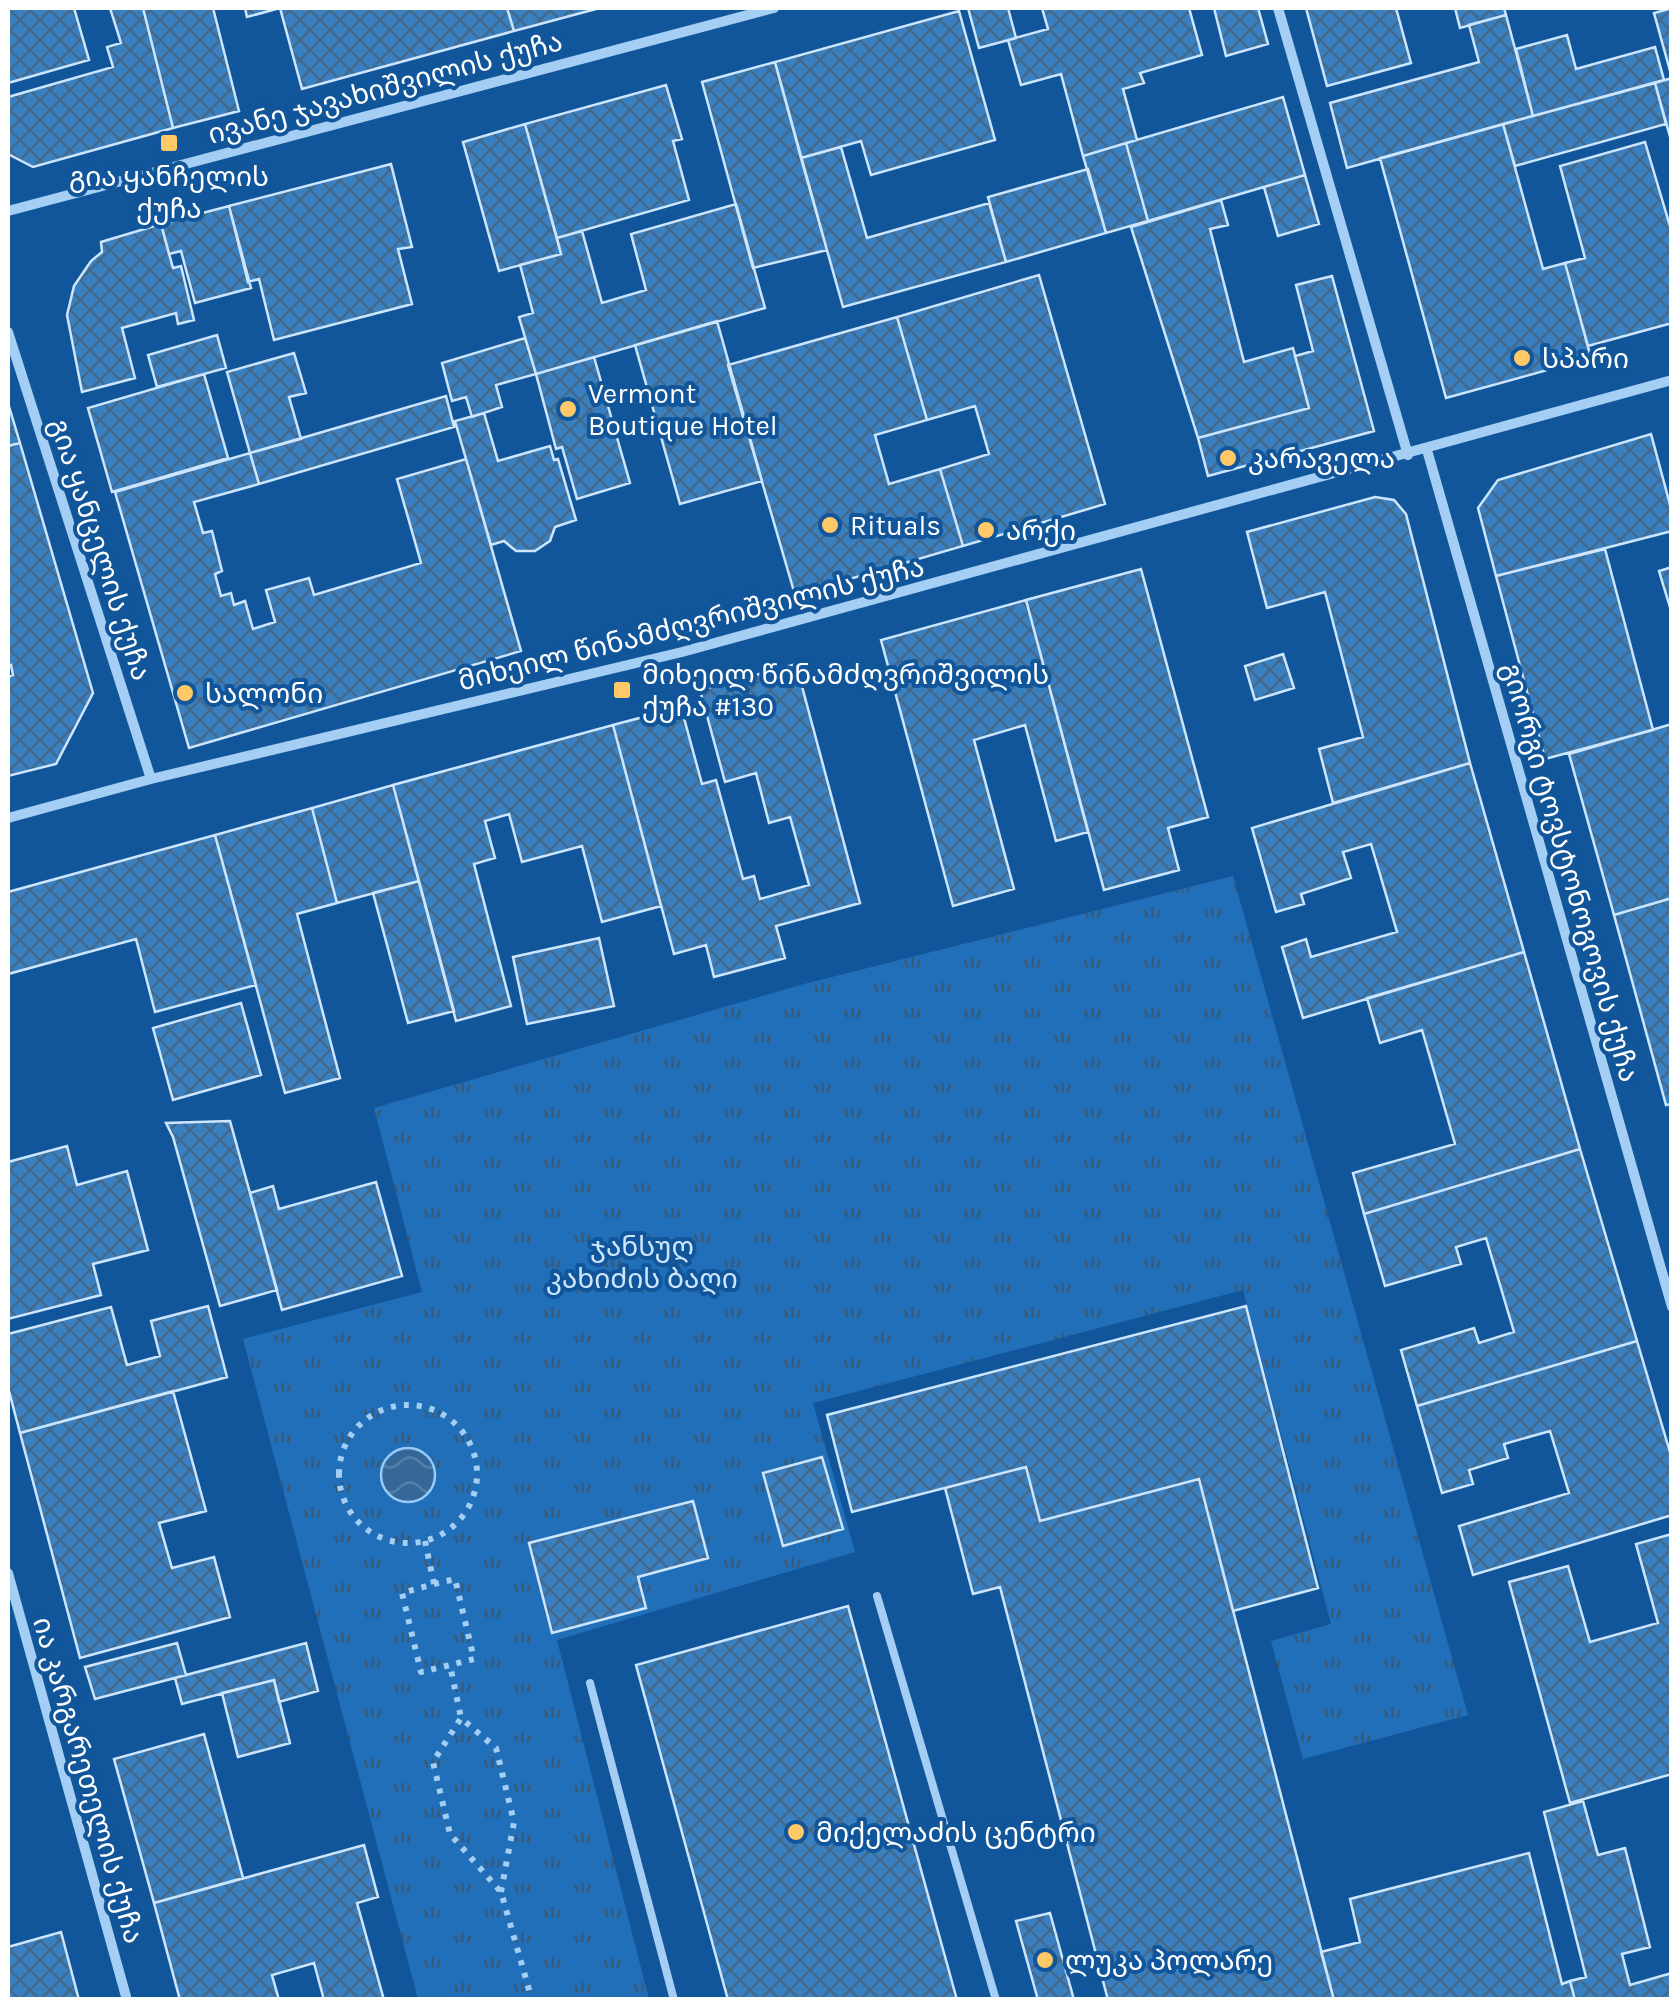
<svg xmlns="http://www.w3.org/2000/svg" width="1679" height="2007" font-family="Karla,'Noto Sans Georgian',sans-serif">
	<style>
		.park { fill: url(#park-tufts) }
		.water { fill: url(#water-waves); stroke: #96caf7; stroke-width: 2.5 }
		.building { fill: url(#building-cross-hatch); stroke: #cde6fe; stroke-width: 2.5 }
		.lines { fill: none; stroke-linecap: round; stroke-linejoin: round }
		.path { stroke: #a4cef4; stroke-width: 6; stroke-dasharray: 5 8; stroke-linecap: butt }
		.lane { stroke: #a4cef4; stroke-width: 8 }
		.street { stroke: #a4cef4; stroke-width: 10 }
		.poi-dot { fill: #ffc967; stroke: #11569a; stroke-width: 4 }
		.labels { text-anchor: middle; stroke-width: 8; stroke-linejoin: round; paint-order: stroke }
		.street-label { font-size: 28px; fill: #fff; stroke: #11569a }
		.poi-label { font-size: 28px; fill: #fff; stroke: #11569a; text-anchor: start }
		.park-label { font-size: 28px; fill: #cde6fe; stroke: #11569a }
	</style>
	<defs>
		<pattern id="park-tufts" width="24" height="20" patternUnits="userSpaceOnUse" patternTransform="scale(2.5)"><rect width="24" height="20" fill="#206fb8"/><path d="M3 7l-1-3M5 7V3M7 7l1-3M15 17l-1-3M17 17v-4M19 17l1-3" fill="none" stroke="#3a5a77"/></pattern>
		<pattern id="water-waves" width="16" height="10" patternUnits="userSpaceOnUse" patternTransform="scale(2.5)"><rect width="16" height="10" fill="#356899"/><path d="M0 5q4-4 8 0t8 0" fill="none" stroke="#537fa8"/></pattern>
		<pattern id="building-cross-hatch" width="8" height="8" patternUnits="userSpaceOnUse" patternTransform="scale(2.5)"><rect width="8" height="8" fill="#3a80c1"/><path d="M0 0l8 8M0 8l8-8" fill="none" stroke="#42698c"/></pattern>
	</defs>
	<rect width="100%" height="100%" fill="#11569a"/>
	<path class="park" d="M1233,876L1468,1715L1303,1759L1271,1641L1331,1624L1243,1290L813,1403L855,1552L557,1640L649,1999H418L243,1339L422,1292L374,1108L804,984Z"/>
	<path class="water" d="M381 1475a27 27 0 1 1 54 0a27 27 0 1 1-54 0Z"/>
	<path class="building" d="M8,8H74L89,60L8,83Z
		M110,8H143L173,128L33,167L8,154V97L113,67L107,47L121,43Z
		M143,8H213L239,111L173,128Z
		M245,8H280L247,17Z
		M280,8H507L514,31L302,89Z
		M507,8H596V9L514,31Z
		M968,8H1008L1016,38L979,48Z
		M1042,8H1189L1202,55L1140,73L1144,83L1123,89L1137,140L1083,156L1061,74L1021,85L1008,40L1048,29Z
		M1214,8H1258L1268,44L1226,56Z
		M1306,8H1396L1411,63L1327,86Z
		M1455,8H1504L1506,15L1460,28Z
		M1672,8V78L1654,13Z
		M959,11L995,140L871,175L861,141L801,158L775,62Z
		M1506,15L1533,116L1347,168L1330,103L1479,62L1469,25Z
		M1567,35L1576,69L1655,47L1664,80L1533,116L1516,49Z
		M775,62L827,250L753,268L702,82Z
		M1672,78V144L1655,83Z
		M1655,83L1666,124L1515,166L1503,124Z
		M666,85L682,139L673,141L689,200L557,238L525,124Z
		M1283,97L1305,175L1148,221L1126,143Z
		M525,124L561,254L499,271L463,142Z
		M1503,124L1543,269L1565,263L1591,358L1446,398L1380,158Z
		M1645,142L1672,233V323L1588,346L1565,263L1585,258L1560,166Z
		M1126,143L1148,221L1106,233L1083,156Z
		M841,147L867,238L989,203L1006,262L843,307L801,158Z
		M391,164L412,247L398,249L412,304L274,340L259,279L248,282L229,206Z
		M1088,169L1106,233L1006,262L988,197Z
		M1305,175L1319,224L1278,236L1264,187Z
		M1221,200L1228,225L1210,229L1244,362L1293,348L1309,408L1198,438L1131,227Z
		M736,204L765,308L536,374L519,317L533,313L520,265L561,254L557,238L582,231L602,303L646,290L631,234Z
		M229,206L251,288L195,303L181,251L169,254L161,224Z
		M161,224L173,268L181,266L194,320L178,324L176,313L122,328L135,378L82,392L67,315L74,286L91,261L102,252L101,242Z
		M1039,275L1105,504L963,546L940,469L989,454L975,406L927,420L897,317Z
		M1332,276L1374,431L1208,476L1198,438L1309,408L1295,356L1313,351L1296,285Z
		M897,317L927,420L875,435L889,484L940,469L963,546L795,595L728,365Z
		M717,321L762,481L680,504L635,345Z
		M217,335L226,368L157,387L148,355Z
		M525,338L536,374L496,385L502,407L472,417L466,397L452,401L442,363Z
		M294,353L306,393L289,397L301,439L250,453L227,372Z
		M594,357L630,483L577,499L562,447L556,449L536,374Z
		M204,374L228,458L112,492L88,408Z
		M446,396L454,427L259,484L250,453Z
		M8,403L20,443L8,446Z
		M484,413L498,461L550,446L554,460L558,459L576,520L555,527L550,541L535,551H516L504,541L491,545L455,421Z
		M1651,434L1672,512V531L1496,576L1478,508L1498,480Z
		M20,443L93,693L56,764L8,776V677L13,675L11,665L8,666V446Z
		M250,453L259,484L194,502L203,533L212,531L222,571L215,574L221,596L231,593L234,605L245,601L253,629L275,622L266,590L309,578L314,595L421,563L397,479L466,459L521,651L189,748L115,492Z
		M1375,497L1394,500L1406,514L1470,763L1333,803L1319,749L1363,737L1325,592L1267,608L1247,532Z
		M1605,549L1653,730L1545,759L1496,576Z
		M1672,567V614L1659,571Z
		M1141,569L1208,817L1168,828L1179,870L1104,890L1026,600Z
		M1026,600L1088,832L1056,841L1025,725L974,740L1014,889L953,906L881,640Z
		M1283,654L1294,688L1255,700L1245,666Z
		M796,664L860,903L776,926L785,958L714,977L706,945L674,954L613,725L681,707L702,784L716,780L743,879L754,876L760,899L809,885L790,817L769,823L756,773L725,782L700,690Z
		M1672,724V898L1614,915L1569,754Z
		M613,725L661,906L602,922L582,846L522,862L509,814L485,821L495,858L474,864L511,1006L456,1021L393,785Z
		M1470,763L1524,952L1303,1018L1282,947L1306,939L1311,957L1397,932L1371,844L1343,852L1351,878L1301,894L1304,904L1276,912L1252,828Z
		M393,785L419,881L337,903L312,808Z
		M312,808L337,903L297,914L340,1078L285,1093L215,835Z
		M215,835L256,985L155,1012L136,939L8,974V892Z
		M419,881L454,1011L408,1023L373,893Z
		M1672,898V1104L1666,1105L1614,915Z
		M599,938L614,1006L527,1024L513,957Z
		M1524,952L1580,1149L1364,1214L1353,1173L1455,1144L1422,1030L1380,1043L1367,998Z
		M241,1003L261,1075L173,1100L153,1028Z
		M230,1121L277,1290L220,1306L173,1137L166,1123Z
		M67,1146L77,1185L127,1171L148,1250L93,1264L101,1295L8,1319V1162Z
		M1580,1149L1637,1341L1417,1406L1401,1350L1474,1328L1479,1343L1514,1332L1486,1238L1456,1247L1461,1264L1385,1286L1364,1214Z
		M376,1182L402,1276L282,1310L250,1193L273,1186L279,1209Z
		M208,1306L227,1377L20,1433L8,1387V1334L111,1307L127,1365L160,1356L151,1321Z
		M1246,1306L1318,1588L1233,1611L1199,1479L1040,1521L1026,1467L852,1512L827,1415Z
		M1637,1341L1672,1459V1515L1473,1575L1459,1526L1569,1493L1550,1431L1504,1444L1508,1458L1469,1470L1473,1484L1442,1493L1417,1406Z
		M173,1391L206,1511L159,1523L172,1568L214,1557L230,1617L80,1658L20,1433Z
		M822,1457L843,1529L783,1546L763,1473Z
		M1026,1467L1040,1521L1199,1479L1334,2000H1108L1000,1587L973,1594L945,1488Z
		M693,1501L708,1558L638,1577L646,1608L552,1633L529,1543Z
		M1672,1534V1774L1570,1803L1509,1582L1568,1566L1590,1642L1658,1623L1636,1544Z
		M848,1606L957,2000H728L636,1665Z
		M177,1643L186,1675L95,1699L85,1667Z
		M306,1643L318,1691L279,1702L274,1680L182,1704L175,1678Z
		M274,1680L290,1743L238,1757L222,1693Z
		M204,1734L243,1878L154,1903L114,1759Z
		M1583,1801L1598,1855L1625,1848L1650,1947L1622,1954L1630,1985L1672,1973V2000H1575L1570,1981L1586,1977L1544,1812Z
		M364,1845L378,1897L357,1903L384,2000H324L314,1963L272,1975L279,2000H180L154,1903Z
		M1529,1853L1562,1984L1570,1981L1575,2000H1334L1321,1952L1360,1942L1350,1899Z
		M1050,1913L1074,2000H1038L1016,1921Z
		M61,1932L79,2000H8V1947Z"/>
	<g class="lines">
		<path class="path" d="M339 1474a69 69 0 1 1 138 0a69 69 0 1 1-138 0Z
			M425,1541L434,1584L402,1593L421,1672L450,1665L461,1718
			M434,1584L455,1579L474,1659L450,1665
			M501,1892L514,1822L496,1748L461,1718L433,1762L450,1834L501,1892L532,2000"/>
		<path class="lane" d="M877,1596L996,2000
			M590,1683L674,2000"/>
		<path class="street" d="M1278,8L1408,455
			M8,211L774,8
			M8,332L151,779
			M1427,450L1672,1307
			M8,818L151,779L682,652L1672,380
			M8,1573L127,2000"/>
	</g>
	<g class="poi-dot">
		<rect x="159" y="133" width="20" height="20" rx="5"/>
		<circle cx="1522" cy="358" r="10"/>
		<circle cx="568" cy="409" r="10"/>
		<circle cx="1228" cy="458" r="10"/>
		<circle cx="830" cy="525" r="10"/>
		<circle cx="986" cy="530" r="10"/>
		<rect x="612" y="680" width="20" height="20" rx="5"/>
		<circle cx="185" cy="693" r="10"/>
		<circle cx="796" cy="1832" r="10"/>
		<circle cx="1045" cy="1960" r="10"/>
	</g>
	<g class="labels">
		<g class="street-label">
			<text transform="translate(385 87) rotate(-15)" y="10">ივანე ჯავახიშვილის ქუჩა</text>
			<text transform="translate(101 549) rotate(72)" y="10">გია ყანცელის ქუჩა</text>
			<text transform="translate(691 623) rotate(-14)" y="10">მიხეილ წინამძღვრიშვილის ქუჩა</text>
			<text transform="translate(1571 872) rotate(74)" y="10">გიორგი ტოვსტონოგოვის ქუჩა</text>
			<text transform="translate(89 1780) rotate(74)" y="10">ია კარგარეთელის ქუჩა</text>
		</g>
		<g class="poi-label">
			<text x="169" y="186" text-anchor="middle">გია ყანჩელის<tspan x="169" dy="32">ქუჩა</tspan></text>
			<text x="1542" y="368">სპარი</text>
			<text x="588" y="403">Vermont<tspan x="588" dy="32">Boutique Hotel</tspan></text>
			<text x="1248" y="468">კარაველა</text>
			<text x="850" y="535">Rituals</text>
			<text x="1006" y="540">არქი</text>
			<text x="642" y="684">მიხეილ წინამძღვრიშვილის<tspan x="642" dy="32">ქუჩა #130</tspan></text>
			<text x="205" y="703">სალონი</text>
			<text x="816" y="1842">მიქელაძის ცენტრი</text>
			<text x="1065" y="1970">ლუკა პოლარე</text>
		</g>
		<g class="park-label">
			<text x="642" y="1256">ჯანსუღ<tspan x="642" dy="32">კახიძის ბაღი</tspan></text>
		</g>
	</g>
	<rect width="1679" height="2007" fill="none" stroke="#ffffff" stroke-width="20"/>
</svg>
